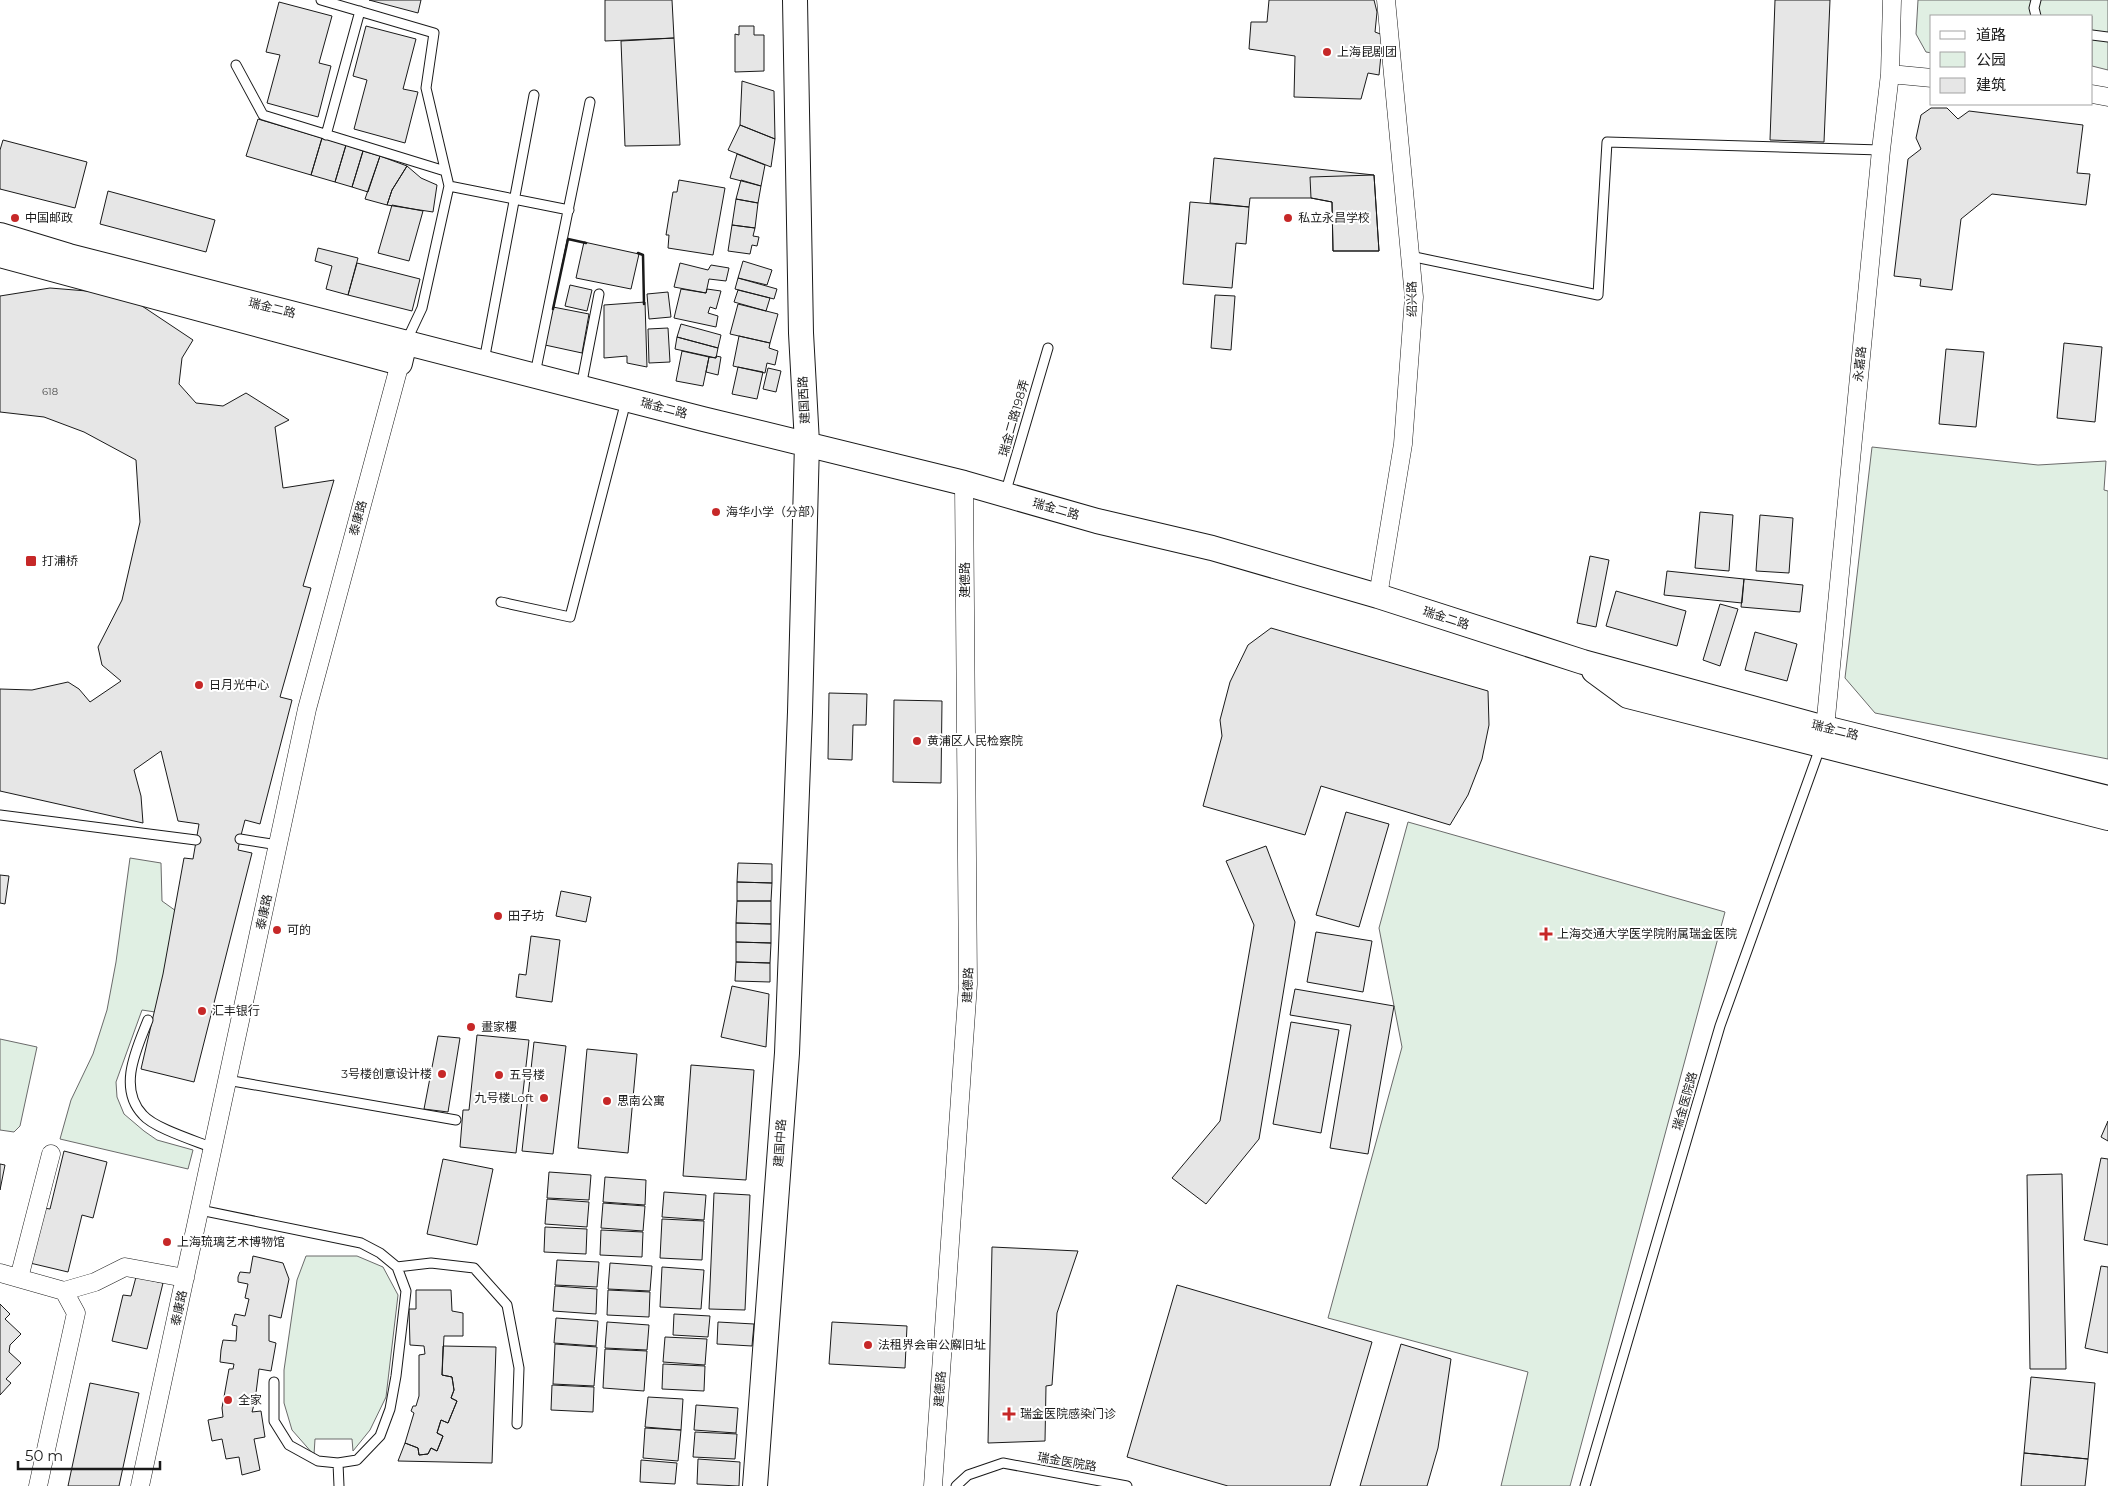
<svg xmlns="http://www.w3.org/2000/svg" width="2108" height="1486" font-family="Montserrat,'Noto Sans SC',sans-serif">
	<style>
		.green { fill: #e0efe3; stroke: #6a6a6a }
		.building { fill: #e6e6e6; stroke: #1a1a1a }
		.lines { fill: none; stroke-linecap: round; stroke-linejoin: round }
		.lane-casing { stroke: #1a1a1a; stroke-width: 11 }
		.street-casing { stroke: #1a1a1a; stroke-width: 19 }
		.secondary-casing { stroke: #1a1a1a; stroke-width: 26 }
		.lane { stroke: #fff; stroke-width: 9 }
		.street { stroke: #fff; stroke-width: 18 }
		.secondary { stroke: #fff; stroke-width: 24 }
		.wall { stroke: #1a1a1a; stroke-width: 2.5 }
		.poi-dot { fill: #c62828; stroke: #fff; stroke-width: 2 }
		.labels { text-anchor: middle; stroke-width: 4; stroke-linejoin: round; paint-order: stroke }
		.number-label { font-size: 10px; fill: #4d4d4d }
		.poi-label { font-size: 12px; fill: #1a1a1a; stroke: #fff; text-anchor: start }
		.street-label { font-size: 12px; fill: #1a1a1a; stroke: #fff }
	</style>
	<rect width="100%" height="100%" fill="#fff"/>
	<path class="green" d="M1918,0H2108V70L2092,66V16H1932V53L1926,52L1916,34Z
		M1872,447L2038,465L2106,461L2104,490L2108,491V759L1875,713L1845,678Z
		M1408,822L1725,912L1570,1486H1501L1528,1372L1328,1318L1402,1047L1379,928Z
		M130,858L161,863L162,901L176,911L166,973L155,1012L142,1010L116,1082L117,1097L124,1114L144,1131L157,1140L193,1150L188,1169L60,1139L71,1100L93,1054L107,1010L116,962Z
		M0,1039L37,1047L20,1126L14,1132L0,1130Z
		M306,1256H357L383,1267L398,1295L386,1397L370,1430L353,1451L352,1439H315L314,1455L292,1430L284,1403V1370L297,1280Z"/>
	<path class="building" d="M369,0H421L418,13Z
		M605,0H672L674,38L605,41Z
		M1269,0H1374L1377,12L1375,32L1383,35L1379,75L1368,73L1361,99L1294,97L1295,56L1249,49L1251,22H1267Z
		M1775,0H1830L1824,142L1770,140Z
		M279,2L332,16L319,63L331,66L318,117L267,103L280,55L266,52Z
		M366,26L416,39L403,89L418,92L405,143L354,129L367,80L353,76Z
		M739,26H754V35H764V71L735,72V34L739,35Z
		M674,38L680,145L625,146L621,41Z
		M742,81L774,91L775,139L740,125Z
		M1931,108H1947L1958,119L1969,111L2083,125L2077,173L2090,174L2086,205L1992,194L1961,219L1952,290L1920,286L1921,279L1894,276L1908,159L1921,149L1916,138L1921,115Z
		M258,119L322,138L311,175L246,156Z
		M740,125L775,139L771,167L728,150Z
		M322,138L346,145L335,182L311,175Z
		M3,140L87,162L75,208L0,189V150Z
		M346,145L363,151L352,187L335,182Z
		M363,151L380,156L368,192L352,187Z
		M737,154L765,165L761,186L730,178Z
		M380,156L407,166L392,190L387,205L365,199Z
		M1214,158L1374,175L1379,251H1333L1332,202L1311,198H1250L1249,207L1210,203Z
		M407,166L421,178L437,185L433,212L387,205L392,190Z
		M1374,175L1379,251H1333L1332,202L1311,198L1310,177Z
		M679,180L725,188L713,255L668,248L669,235H666L673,192H677Z
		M741,180L761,186L758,203L736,199Z
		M108,191L215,220L206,252L100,224Z
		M736,199L758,203L755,228L732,225Z
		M1190,202L1249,207L1246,244L1236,243L1232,288L1183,284Z
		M392,205L423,211L409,261L378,253Z
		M732,225L755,228L753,236L759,237L757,246L752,245L750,254L728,251Z
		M584,242L639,254L631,289L576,278Z
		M318,248L358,258L348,295L326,289L332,266L315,261Z
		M743,261L772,270L767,285L738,278Z
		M357,263L420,279L412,311L348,295Z
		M680,263L708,270L711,265L729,268L726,281L709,279L706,293L674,287Z
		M738,278L777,289L774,299L735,289Z
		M570,285L592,290L587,311L565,306Z
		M50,288L124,294L193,340L182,358L179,384L196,403L223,406L246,393L289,420L275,427L283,488L334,480L303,586L311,588L280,697L292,700L260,824L245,820L240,839L238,850L252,853L194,1082L141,1069L163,974L184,858L193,859L199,824L178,821L161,751L134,770L141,796L143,823L0,791V689L32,690L68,682L79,689L90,702L121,681L102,665L98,647L122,600L140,522L136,460L84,432L44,417L0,412V296Z
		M681,289L706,293L707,289L721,291L716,309L710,307L708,313L718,316L716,327L674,318Z
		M738,290L770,298L766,311L734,302Z
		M668,292L671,317L649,319L647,294Z
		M1215,295L1235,296L1231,350L1211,348Z
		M645,302L647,367L627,363V356L604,358V305Z
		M738,304L778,314L770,343L730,334Z
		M553,307L589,314L582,353L545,345Z
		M681,324L721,335L718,348L677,337Z
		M668,328L670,362L649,363L648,329Z
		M739,336L770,343L769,348L778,351L775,365L767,363L765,373L733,366Z
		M677,337L718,348L716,358L675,349Z
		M2064,343L2102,347L2095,422L2057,418Z
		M1946,349L1984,352L1976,427L1939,424Z
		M682,351L709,357L703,386L676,381Z
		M716,356L721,357L718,375L706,372L709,357L716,358Z
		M738,367L763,372L757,399L732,394Z
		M768,368L781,371L776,392L763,389Z
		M1700,512L1733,515L1729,571L1695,568Z
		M1760,515L1793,518L1789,573L1756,571Z
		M1590,556L1609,560L1596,627L1577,623Z
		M1667,571L1744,579L1742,603L1664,595Z
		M1744,579L1803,585L1800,612L1741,607Z
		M1616,591L1686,611L1677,646L1606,626Z
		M1720,604L1738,609L1720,666L1703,660Z
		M1271,628L1488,691L1489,725L1482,759L1468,795L1450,825L1321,786L1305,835L1203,806L1222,736L1220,720L1230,682L1248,645Z
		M1755,632L1797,644L1787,681L1745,670Z
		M829,693L867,694L866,725H853L852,760L828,759Z
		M894,700L942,701L941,783L893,782Z
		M1346,812L1389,824L1359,927L1316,915Z
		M1266,846L1295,922L1259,1139L1206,1204L1172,1178L1220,1121L1254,925L1226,861Z
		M738,863L772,864V883L737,882Z
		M0,875L9,876L5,904L0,903Z
		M737,882L772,883L771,901H737Z
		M561,891L591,897L586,922L556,916Z
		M737,901H771V924L736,923Z
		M736,923L771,924V943L736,942Z
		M1316,932L1372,941L1363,992L1307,982Z
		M531,936L560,940L552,1002L516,997L519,974L526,975Z
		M736,942L771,943L770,963L736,962Z
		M736,962L770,963V982L735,981Z
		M732,986L769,994L766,1047L721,1037Z
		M1295,989L1394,1006L1368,1154L1330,1148L1351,1025L1290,1015Z
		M1291,1022L1339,1030L1321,1133L1273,1124Z
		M477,1035L529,1040L516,1153L460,1147L463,1110H469Z
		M438,1036L460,1038L448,1112L424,1109Z
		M534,1042L566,1046L553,1154L522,1151Z
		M587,1049L637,1054L628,1153L578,1148Z
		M691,1065L754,1070L746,1180L683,1176Z
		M2108,1121V1141L2101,1137Z
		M64,1151L107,1162L93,1218L82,1215L68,1272L30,1263L44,1208L50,1209Z
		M2101,1158L2108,1159V1245L2084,1240Z
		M443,1159L493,1169L477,1245L427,1234Z
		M0,1164L5,1165L0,1190Z
		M549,1172L591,1175L589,1200L547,1198Z
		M2062,1174L2066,1369H2030L2027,1175Z
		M605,1177L646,1180L645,1205L603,1202Z
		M664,1192L706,1195L704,1220L662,1217Z
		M714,1193L750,1195L745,1310L709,1309Z
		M547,1199L589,1202L587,1227L545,1224Z
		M603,1203L645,1206L643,1231L601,1228Z
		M662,1219L704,1221L702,1260L660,1258Z
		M545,1227L587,1229L586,1254L544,1252Z
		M601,1230L643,1232L642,1257L600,1255Z
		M992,1247L1078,1251L1057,1313L1052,1385L1046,1386L1045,1441L988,1443Z
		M253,1256L283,1263L289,1279L281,1318L269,1315V1341L276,1343L271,1371L259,1369L255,1401L252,1412L261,1411L265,1437L254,1439L260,1470L242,1475L239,1457L226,1459L222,1439L212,1441L208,1420L223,1417L222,1408L229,1369H233L234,1364L220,1362L221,1350L223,1340L236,1341L237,1326L232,1325L235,1314L245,1316L249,1299L245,1298L248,1284L238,1282V1277L240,1272L250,1273Z
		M557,1260L599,1262L597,1287L555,1285Z
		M610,1263L652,1266L650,1291L608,1289Z
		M2101,1266L2108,1267V1353L2085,1348Z
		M662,1267L704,1270L701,1309L660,1307Z
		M136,1277L163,1283L147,1349L112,1341L123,1295L131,1296Z
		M1177,1285L1372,1342L1330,1486H1228L1127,1457Z
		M555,1286L597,1289L596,1314L553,1311Z
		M416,1290H451L452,1311L463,1313V1336H444L442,1375L452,1377L454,1390L451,1398L457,1401L448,1423L441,1420L437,1433L443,1436L437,1451L431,1448L428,1454L419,1455L418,1448L405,1443L414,1413L411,1411L413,1406H416L419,1396V1355L425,1354L424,1346L410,1345L409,1309H416Z
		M608,1290L650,1292L649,1317L607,1315Z
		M0,1304L10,1314L5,1319L21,1334L10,1345L9,1352L21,1363L6,1379L11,1383L0,1395Z
		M674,1314L710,1316L708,1337L673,1335Z
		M556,1318L598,1321L596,1346L554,1343Z
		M607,1322L649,1325L647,1350L605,1348Z
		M718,1322L754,1324L752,1346L717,1344Z
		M832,1322L907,1326L905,1368L829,1364Z
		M665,1337L707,1339L705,1365L663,1362Z
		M555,1344L597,1347L594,1386L553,1384Z
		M1401,1344L1451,1359L1438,1448L1427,1486H1360Z
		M443,1346L496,1347L492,1463L398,1461L405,1443L418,1448L419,1455L428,1454L431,1448L437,1451L443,1436L437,1433L441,1420L448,1423L457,1401L451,1398L454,1390L452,1377L442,1375Z
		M605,1349L647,1351L644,1391L603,1388Z
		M663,1364L705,1366L704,1391L662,1389Z
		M2031,1377L2095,1383L2088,1459L2024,1453Z
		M90,1383L139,1393L119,1486H68Z
		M552,1385L594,1387L593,1412L551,1410Z
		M648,1397L683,1399L681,1430L645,1427Z
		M696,1405L738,1408L736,1433L694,1430Z
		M645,1428L681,1430L678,1461L643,1458Z
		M695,1432L737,1434L735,1459L693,1457Z
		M2024,1453L2088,1459L2085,1486H2021Z
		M698,1459L740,1462L739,1486L697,1484Z
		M641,1460L677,1463L675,1484L640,1482Z"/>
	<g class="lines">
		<defs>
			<path id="lane" d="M321,0L434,33L426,88L449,186L422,308L406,342
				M2036,16L2034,8L2036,0
				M2092,35L2108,37
				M236,65L263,115L445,171
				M326,135L360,11
				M449,186L569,210
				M1410,256L1598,295L1607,142L1881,150
				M484,361L534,95
				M535,374L590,102
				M581,387L599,294
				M1005,494L1048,348
				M501,602L570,617L626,401
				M0,815L196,840
				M240,839L278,845
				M148,1020C137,1048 117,1088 143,1115C154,1128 196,1141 213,1148
				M227,1080L456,1120
				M200,1210L361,1243L380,1253L397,1267L406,1291L396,1376L390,1409L380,1436L357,1460L338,1463L318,1461L289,1445L274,1421V1382
				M397,1267L431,1263L474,1268L507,1305L519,1368L517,1424
				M338,1463L339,1486
				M956,1486L968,1475L1003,1463L1127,1486
				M1585,1486L1720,1026L1821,745"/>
			<path id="street" d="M1890,74L1932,78
				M2092,94L2108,97
				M1378,596L1403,444L1414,297L1386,0
				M1825,728L1881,150L1890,74L1892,0
				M0,1273L64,1291L95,1282L125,1267L185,1278
				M19,1278L51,1154
				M38,1486L76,1313L64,1291
				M140,1486L307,709L400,363
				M933,1486L968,984L964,483"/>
			<path id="secondary" d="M0,235L69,256L703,419L964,483L1097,521L1212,548L1378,596L1583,662L1825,728L2108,798
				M0,255L400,363L405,342
				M1594,671L1628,696L2108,818
				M755,1486L787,1053L800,712L807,443L801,333L795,0"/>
		</defs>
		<use href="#lane" class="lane-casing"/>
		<use href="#street" class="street-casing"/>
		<use href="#secondary" class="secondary-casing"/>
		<use href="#lane" class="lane"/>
		<use href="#street" class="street"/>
		<use href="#secondary" class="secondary"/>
		<path class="wall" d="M638,253L643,255L644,304
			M553,309L568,239L586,243"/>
	</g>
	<g class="poi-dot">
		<circle cx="1327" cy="52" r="5"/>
		<circle cx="15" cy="218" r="5"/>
		<circle cx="1288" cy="218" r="5"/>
		<circle cx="716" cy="512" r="5"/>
		<rect x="25" y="555" width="12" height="12" rx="2.5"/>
		<circle cx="199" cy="685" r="5"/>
		<circle cx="917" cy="741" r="5"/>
		<circle cx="498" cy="916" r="5"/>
		<circle cx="277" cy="930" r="5"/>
		<path d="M1543.5 926.5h5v5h5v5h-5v5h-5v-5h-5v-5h5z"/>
		<circle cx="202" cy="1011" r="5"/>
		<circle cx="471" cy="1027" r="5"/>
		<circle cx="442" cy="1074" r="5"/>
		<circle cx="499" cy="1075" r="5"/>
		<circle cx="544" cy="1098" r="5"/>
		<circle cx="607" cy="1101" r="5"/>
		<circle cx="167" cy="1242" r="5"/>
		<circle cx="868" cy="1345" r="5"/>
		<circle cx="228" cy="1400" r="5"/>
		<path d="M1006.5 1406.5h5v5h5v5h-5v5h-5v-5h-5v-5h5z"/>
	</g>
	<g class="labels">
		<g class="number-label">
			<text x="50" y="395">618</text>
		</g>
		<g class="poi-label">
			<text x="1337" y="56">上海昆剧团</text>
			<text x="25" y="222">中国邮政</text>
			<text x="1298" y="222">私立永昌学校</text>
			<text x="726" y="516">海华小学（分部）</text>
			<text x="42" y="565">打浦桥</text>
			<text x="209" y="689">日月光中心</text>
			<text x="927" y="745">黄浦区人民检察院</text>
			<text x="508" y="920">田子坊</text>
			<text x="287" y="934">可的</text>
			<text x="1557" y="938">上海交通大学医学院附属瑞金医院</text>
			<text x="212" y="1015">汇丰银行</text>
			<text x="481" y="1031">畫家樓</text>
			<text x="432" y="1078" text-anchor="end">3号楼创意设计楼</text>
			<text x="509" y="1079">五号楼</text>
			<text x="534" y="1102" text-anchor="end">九号楼Loft</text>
			<text x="617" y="1105">思南公寓</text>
			<text x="177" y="1246">上海琉璃艺术博物馆</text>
			<text x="878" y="1349">法租界会审公廨旧址</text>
			<text x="238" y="1404">全家</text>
			<text x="1020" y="1418">瑞金医院感染门诊</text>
		</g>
		<g class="street-label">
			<text transform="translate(1412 299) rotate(-91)" y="4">绍兴路</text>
			<text transform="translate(272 308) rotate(14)" y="4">瑞金二路</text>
			<text transform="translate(1860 364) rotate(-84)" y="4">永嘉路</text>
			<text transform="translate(804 400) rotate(-93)" y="4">建国西路</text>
			<text transform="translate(664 408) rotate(15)" y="4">瑞金二路</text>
			<text transform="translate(1014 418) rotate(-74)" y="4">瑞金二路198弄</text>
			<text transform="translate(1056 509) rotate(16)" y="4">瑞金二路</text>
			<text transform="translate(358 518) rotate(-75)" y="4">泰康路</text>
			<text transform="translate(965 580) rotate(-90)" y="4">建德路</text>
			<text transform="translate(1446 618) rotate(18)" y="4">瑞金二路</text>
			<text transform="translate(1835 730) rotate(14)" y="4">瑞金二路</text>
			<text transform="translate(264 912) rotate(-78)" y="4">泰康路</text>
			<text transform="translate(968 985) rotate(-88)" y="4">建德路</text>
			<text transform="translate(1685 1101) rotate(-74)" y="4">瑞金医院路</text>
			<text transform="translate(780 1143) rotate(-86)" y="4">建国中路</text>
			<text transform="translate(179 1308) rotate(-78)" y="4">泰康路</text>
			<text transform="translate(940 1389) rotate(-86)" y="4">建德路</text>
			<text transform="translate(1067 1462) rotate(10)" y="4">瑞金医院路</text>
		</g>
	</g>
	<rect x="1930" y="15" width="162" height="90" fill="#ffffff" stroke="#a3a3a3"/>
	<rect x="1940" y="31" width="25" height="8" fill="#ffffff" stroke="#a3a3a3"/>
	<text x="1976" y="40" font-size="15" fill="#1a1a1a">道路</text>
	<rect x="1940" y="52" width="25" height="15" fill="#e0efe3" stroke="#a3a3a3"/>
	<text x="1976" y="65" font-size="15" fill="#1a1a1a">公园</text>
	<rect x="1940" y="78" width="25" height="15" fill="#e6e6e6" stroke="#a3a3a3"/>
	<text x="1976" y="90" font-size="15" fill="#1a1a1a">建筑</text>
	<path d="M18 1461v8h142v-8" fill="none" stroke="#1a1a1a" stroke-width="2.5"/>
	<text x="25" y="1461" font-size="15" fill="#1a1a1a" stroke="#ffffff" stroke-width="4" paint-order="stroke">50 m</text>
</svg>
